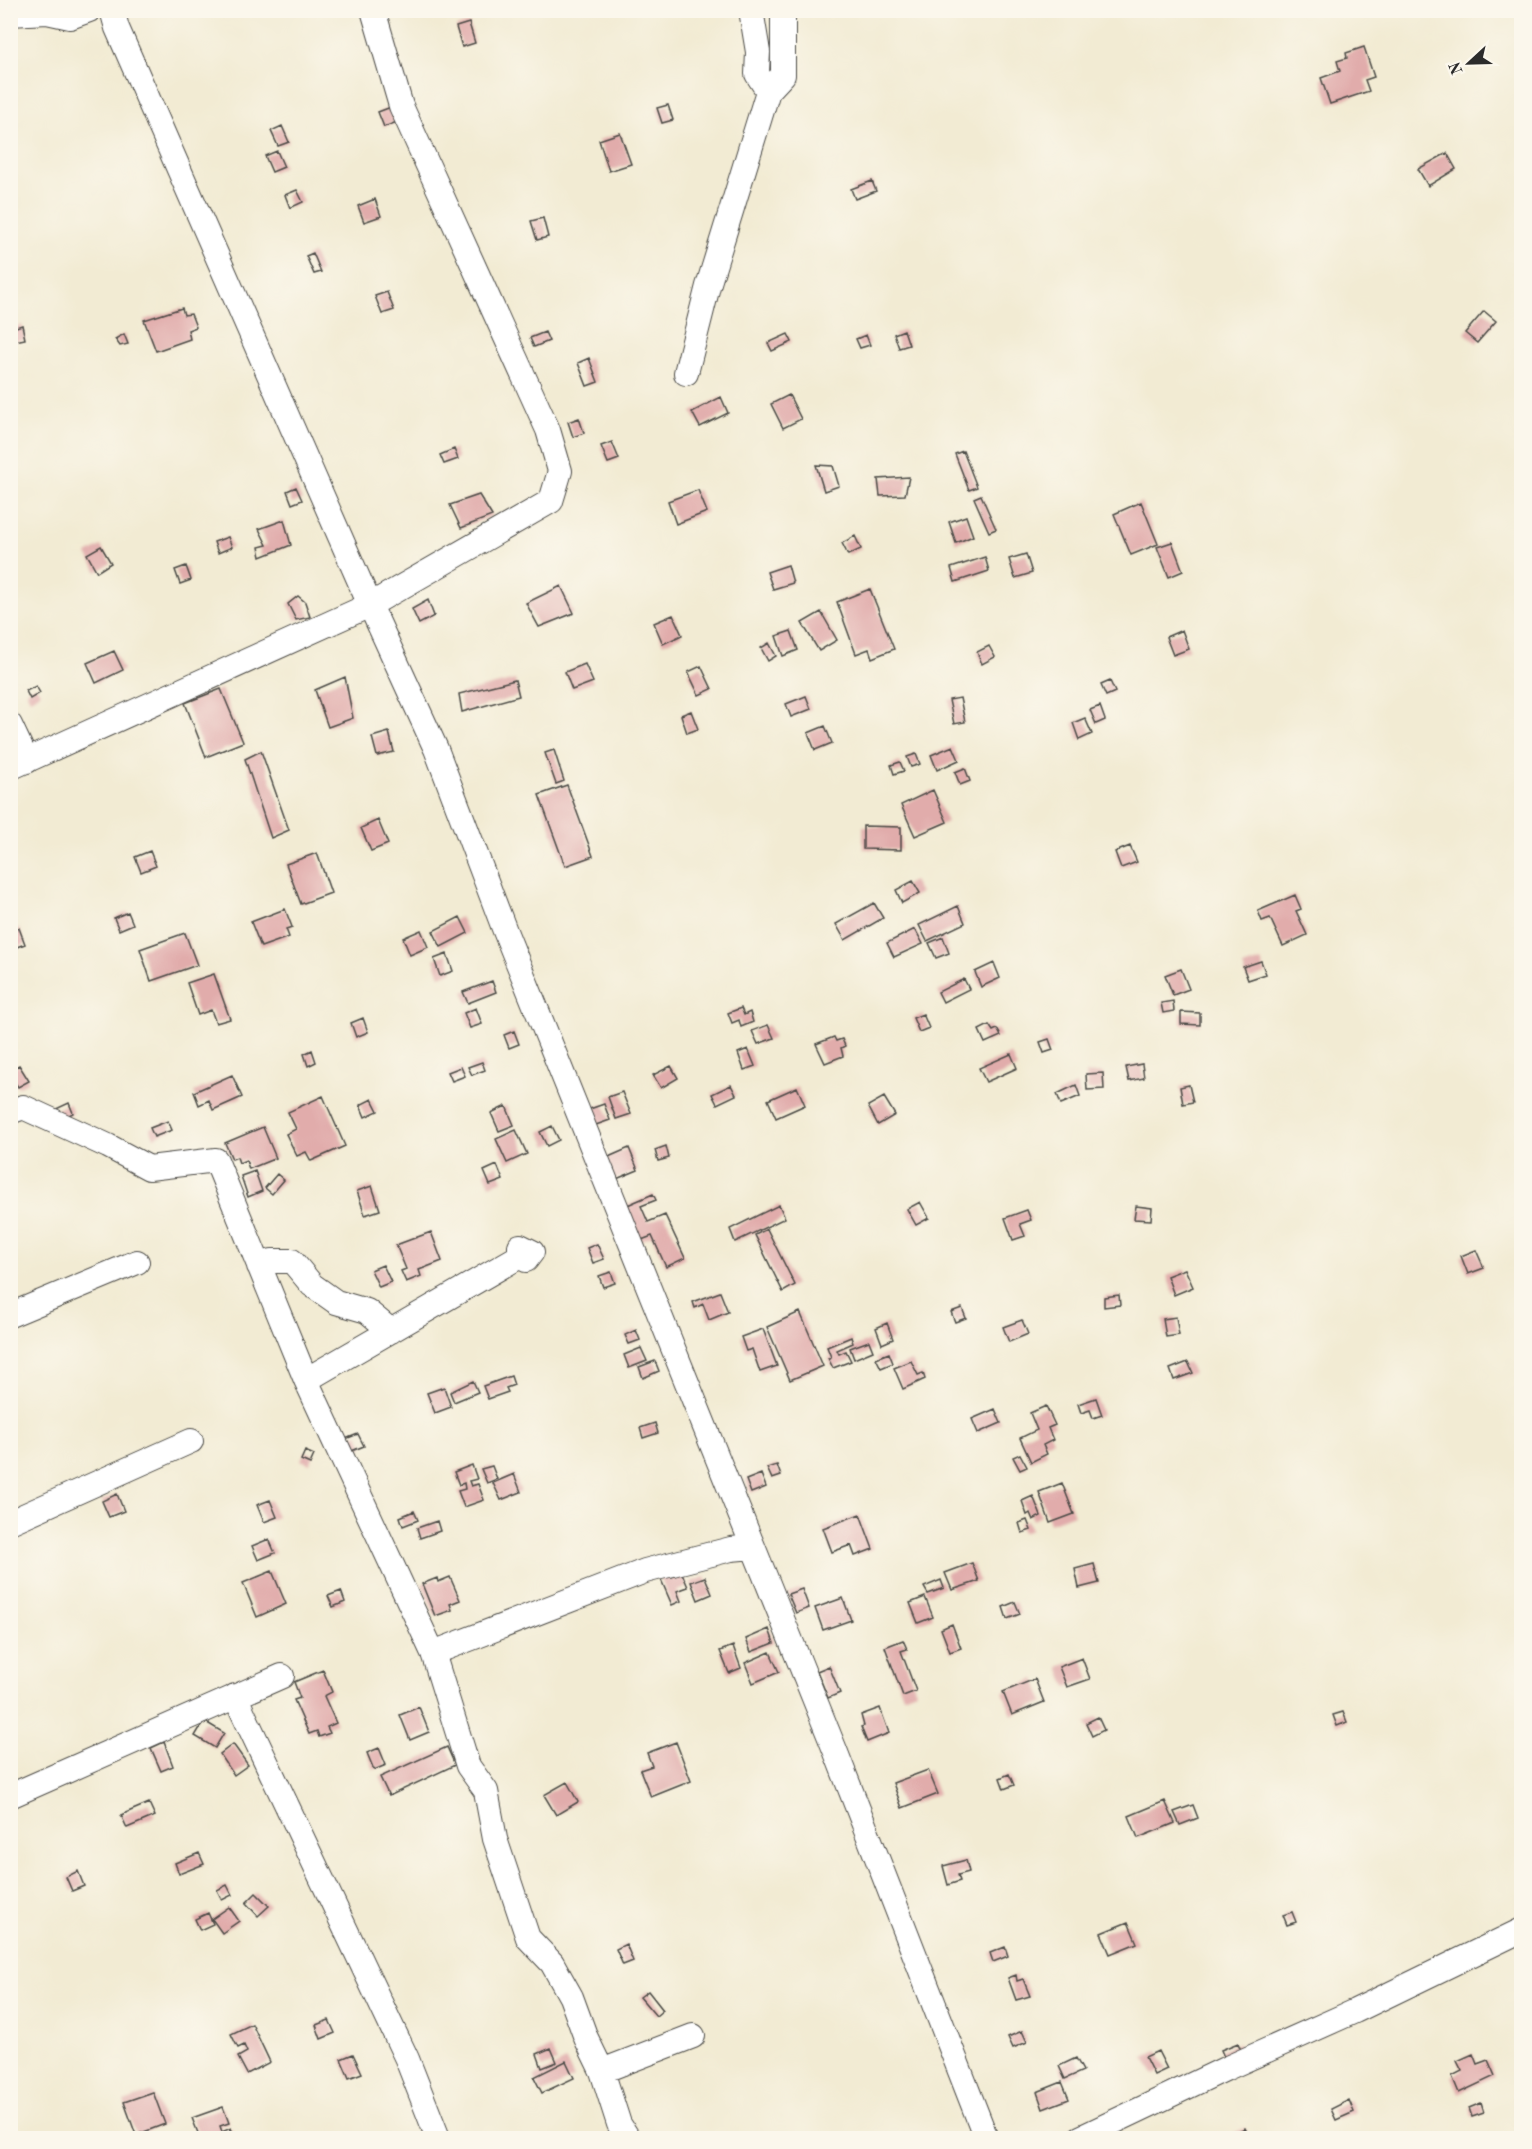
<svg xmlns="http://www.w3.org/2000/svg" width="1532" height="2149" font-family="'Old Standard TT',serif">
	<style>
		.building { fill: #e1acab }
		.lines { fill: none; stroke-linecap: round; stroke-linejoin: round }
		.minor-casing { stroke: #494844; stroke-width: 26 }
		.minor { stroke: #fff; stroke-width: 24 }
	</style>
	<rect width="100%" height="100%" fill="#fbf7ec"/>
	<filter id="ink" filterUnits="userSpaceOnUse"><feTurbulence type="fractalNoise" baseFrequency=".0167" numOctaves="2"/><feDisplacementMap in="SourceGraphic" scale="12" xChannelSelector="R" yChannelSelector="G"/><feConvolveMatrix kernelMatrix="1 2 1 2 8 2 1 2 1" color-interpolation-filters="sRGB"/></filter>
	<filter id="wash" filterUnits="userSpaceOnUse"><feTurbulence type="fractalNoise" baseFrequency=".008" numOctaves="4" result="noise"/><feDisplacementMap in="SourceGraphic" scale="24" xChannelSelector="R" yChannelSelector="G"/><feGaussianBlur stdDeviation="1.35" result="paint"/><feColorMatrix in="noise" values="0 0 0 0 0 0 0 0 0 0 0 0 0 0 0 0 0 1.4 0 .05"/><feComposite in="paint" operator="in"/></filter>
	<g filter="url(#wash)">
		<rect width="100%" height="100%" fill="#f2ebd3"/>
		<g id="blocks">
			<path class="building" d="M469,23L475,43L462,47L456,27Z
				M1364,47L1374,77L1365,80L1369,91L1330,104L1321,78L1340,71L1337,61L1347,58L1346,53Z
				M668,105L673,120L662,123L657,108Z
				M391,107L397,122L384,127L378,112Z
				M282,126L289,142L278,146L271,131Z
				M620,133L631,164L609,171L599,140Z
				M277,151L284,167L272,172L265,156Z
				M1447,153L1456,169L1428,186L1418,169Z
				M872,181L876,191L855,199L851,189Z
				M297,190L303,202L290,208L285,195Z
				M375,199L381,216L364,222L358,206Z
				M543,218L548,237L537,240L531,221Z
				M313,253L321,272L314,274L306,256Z
				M387,292L394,310L382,314L375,296Z
				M182,308L184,315L191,314L196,327L188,330L190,339L156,351L144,320Z
				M1484,311L1496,321L1477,343L1465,333Z
				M22,325L25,339L10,342V329Z
				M904,330L909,345L899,348L894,334Z
				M545,332L549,341L534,347L530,338Z
				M124,334L128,344L120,346L115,339Z
				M788,334L792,342L772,351L768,343Z
				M866,335L870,345L860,348L856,339Z
				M589,358L598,382L587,386L578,363Z
				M789,395L801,419L783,428L771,404Z
				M721,397L728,413L700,427L692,412Z
				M579,418L584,433L573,437L568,422Z
				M612,442L619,459L608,463L601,446Z
				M454,449L458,459L444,464L440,455Z
				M963,451L977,487L969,490L955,454Z
				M816,465L833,466L839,486L824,491Z
				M909,477L905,495L880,496L878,479Z
				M296,487L302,500L292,504L287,491Z
				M698,490L707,512L676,524L668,501Z
				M479,495L492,516L461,528L450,505Z
				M981,495L996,529L989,532L974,498Z
				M1141,502L1158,544L1131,555L1114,514Z
				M966,516L973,536L956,543L949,522Z
				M284,520L291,545L261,557L259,547L267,545L259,529Z
				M855,536L861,549L848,555L842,543Z
				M228,537L232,547L218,553L214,542Z
				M1172,542L1183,571L1169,577L1157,547Z
				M101,546L111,563L97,572L87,554Z
				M1026,554L1032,573L1015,578L1009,559Z
				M985,557L989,571L955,582L951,568Z
				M788,565L793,583L773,589L767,572Z
				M186,566L191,580L180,584L175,570Z
				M561,586L574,613L539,627L526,603Z
				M870,589L894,649L872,658L869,649L856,654L837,602Z
				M298,596L305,602L310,617L296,620L288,604Z
				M428,600L434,616L419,624L412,609Z
				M821,612L837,640L819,651L802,623Z
				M673,615L682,635L663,644L654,623Z
				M1182,630L1189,649L1173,655L1166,637Z
				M791,631L798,650L783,656L776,636Z
				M769,643L776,656L768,661L761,648Z
				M989,646L995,657L982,664L977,652Z
				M114,651L123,670L96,683L87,663Z
				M585,664L593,682L572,690L565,672Z
				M701,666L712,689L699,695L688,672Z
				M345,677L353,718L328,727L315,690Z
				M515,680L519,696L462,712L459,694Z
				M1110,681L1115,692L1106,696L1101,685Z
				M36,686L40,693L30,699L26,691Z
				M221,689L243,742L206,757L185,703Z
				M806,696L811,709L791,717L786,704Z
				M960,698L965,722L954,724L949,700Z
				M1100,706L1105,720L1096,724L1090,710Z
				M691,711L698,729L687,733L681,715Z
				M1085,718L1092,734L1079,740L1073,723Z
				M825,726L832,743L815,750L808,733Z
				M389,732L394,752L377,756L372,737Z
				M953,746L959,760L937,770L931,755Z
				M554,750L564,781L556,784L545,753Z
				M261,751L289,830L271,838L245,759Z
				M916,754L920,764L911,767L907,757Z
				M900,762L904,771L894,774L891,765Z
				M965,768L970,781L960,785L955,772Z
				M567,785L593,856L565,866L539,795Z
				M933,790L947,822L915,836L901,805Z
				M378,820L388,844L371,851L361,828Z
				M863,826L901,827V850L863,849Z
				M1130,846L1137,862L1121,868L1115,852Z
				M150,851L156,866L141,872L135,857Z
				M317,853L331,893L301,904L286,864Z
				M913,881L920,893L902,903L896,890Z
				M1295,895L1301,909L1296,911L1307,935L1283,946L1270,918L1262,921L1258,911Z
				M874,903L883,918L845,940L836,924Z
				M958,906L965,923L927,941L919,925Z
				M285,909L292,927L286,929L289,937L261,947L251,922Z
				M128,912L133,924L119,930L114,918Z
				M460,917L468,933L441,947L433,931Z
				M19,928L25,944L14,948L10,931Z
				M915,929L923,944L894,957L887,943Z
				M421,930L428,947L410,955L403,938Z
				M185,933L197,965L151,981L140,949Z
				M943,937L949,953L936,958L929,943Z
				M447,954L453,971L440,976L434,959Z
				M1261,961L1266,974L1248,980L1243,967Z
				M994,963L1000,978L981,987L975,972Z
				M1181,969L1189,989L1173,995L1165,975Z
				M214,974L230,1019L216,1023L211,1010L198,1015L187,983Z
				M964,979L969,989L943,1002L938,992Z
				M492,981L496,992L468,1003L463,992Z
				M1173,1001L1174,1011L1163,1013L1161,1003Z
				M476,1008L482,1024L470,1028L464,1013Z
				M741,1008L744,1015L750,1012L753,1022L741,1027L739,1020L732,1023L728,1013Z
				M1181,1012L1200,1013V1025L1181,1024Z
				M923,1014L929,1028L919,1032L913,1018Z
				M363,1018L368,1032L356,1037L351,1023Z
				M768,1025L774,1038L758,1044L752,1031Z
				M989,1025L993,1031L997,1029L1001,1036L985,1043L979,1030Z
				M514,1031L519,1044L509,1048L504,1035Z
				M834,1037L836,1041L842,1039L845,1046L841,1048L843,1056L825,1063L816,1044Z
				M1049,1039L1053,1050L1044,1053L1040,1042Z
				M748,1049L755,1066L744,1070L738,1053Z
				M312,1050L316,1062L308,1066L304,1054Z
				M1011,1054L1017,1068L986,1082L979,1068Z
				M482,1062L485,1070L472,1075L468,1067Z
				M1142,1064L1144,1078L1129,1081L1126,1067Z
				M19,1065L29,1081L18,1087L10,1075V1070Z
				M671,1066L678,1078L661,1088L653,1075Z
				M461,1067L465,1076L452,1081L448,1072Z
				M1103,1073L1104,1089L1087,1090L1086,1074Z
				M232,1075L242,1097L213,1110L209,1100L199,1105L194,1092Z
				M731,1085L736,1095L717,1104L712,1094Z
				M1076,1085L1080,1096L1061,1104L1057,1094Z
				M1189,1085L1193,1102L1183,1104L1180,1087Z
				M797,1087L805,1105L776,1118L768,1100Z
				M622,1092L631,1114L616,1119L608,1097Z
				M323,1096L345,1146L311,1161L306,1152L297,1156L286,1134L296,1129L288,1112Z
				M884,1097L895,1115L878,1125L868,1106Z
				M372,1099L378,1111L365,1117L360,1105Z
				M69,1103L73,1113L61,1119L56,1109Z
				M604,1104L610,1120L593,1126L587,1110Z
				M506,1106L514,1125L499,1131L491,1113Z
				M168,1121L172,1130L154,1137L150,1128Z
				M552,1126L559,1140L547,1146L540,1132Z
				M263,1127L276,1158L249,1169L246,1160L239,1163L237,1157L232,1159L225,1143Z
				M516,1130L527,1154L507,1163L496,1139Z
				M666,1146L669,1158L658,1161L655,1150Z
				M629,1148L638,1170L614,1180L604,1159Z
				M497,1165L503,1180L490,1185L484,1171Z
				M255,1171L262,1191L248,1197L241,1176Z
				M277,1174L284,1180L272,1194L265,1188Z
				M372,1186L380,1210L365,1215L357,1191Z
				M653,1194L656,1200L641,1206L648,1222L665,1215L685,1258L666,1267L652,1236L639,1241L623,1207Z
				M920,1202L929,1218L916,1225L907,1209Z
				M779,1205L785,1218L735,1242L730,1229Z
				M1136,1206L1152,1208L1151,1220L1134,1219Z
				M1027,1210L1031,1220L1020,1224L1025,1236L1013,1240L1005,1218Z
				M767,1229L795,1285L783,1292L755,1235Z
				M431,1232L442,1261L419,1270L421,1276L406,1282L401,1271L406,1269L396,1245Z
				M597,1244L604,1259L593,1263L587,1248Z
				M1476,1250L1484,1268L1468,1274L1461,1256Z
				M383,1265L391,1282L379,1287L371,1270Z
				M1185,1269L1193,1287L1174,1295L1167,1276Z
				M611,1272L615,1283L603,1287L599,1276Z
				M720,1292L728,1312L709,1320L703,1304L695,1308L693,1302Z
				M1119,1295L1120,1305L1104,1307V1297Z
				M962,1308L966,1318L955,1322L951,1312Z
				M800,1312L823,1366L790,1380L767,1327Z
				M1176,1317L1179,1335L1166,1337L1163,1319Z
				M1022,1320L1028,1334L1009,1342L1003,1327Z
				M887,1323L893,1339L882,1344L876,1328Z
				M763,1329L777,1366L760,1372L752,1349L746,1351L741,1337Z
				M636,1330L640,1340L629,1344L625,1335Z
				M851,1337L853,1343L837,1350L839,1354L846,1351L851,1361L833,1368L828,1358L831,1357L827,1347Z
				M869,1341L873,1351L854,1359L850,1348Z
				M641,1348L647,1361L629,1368L624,1355Z
				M889,1353L893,1363L881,1368L876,1358Z
				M655,1361L659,1371L643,1378L639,1367Z
				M911,1361L918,1375L923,1373L925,1379L903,1389L894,1368Z
				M1188,1362L1193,1373L1174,1380L1170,1369Z
				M511,1376L514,1385L506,1388L508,1392L488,1399L483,1386Z
				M473,1381L478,1392L454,1402L450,1392Z
				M444,1387L451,1407L435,1413L427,1393Z
				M1096,1398L1102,1415L1093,1418L1090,1410L1081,1413L1078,1404Z
				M1046,1406L1055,1425L1048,1428L1053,1440L1043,1445L1047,1454L1031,1462L1020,1438L1037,1430L1030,1413Z
				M995,1409L1001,1423L978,1433L972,1419Z
				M655,1423L658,1433L643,1438L640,1428Z
				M358,1434L364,1446L349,1452L343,1440Z
				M305,1451L314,1455L310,1464L301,1460Z
				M1020,1454L1027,1467L1020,1470L1013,1457Z
				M472,1465L477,1479L469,1481L471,1486L478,1484L484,1500L464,1507L458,1491L465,1489L464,1483L459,1485L454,1472Z
				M777,1465L781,1476L772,1479L767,1468Z
				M492,1466L497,1479L487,1483L481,1469Z
				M514,1474L521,1492L501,1500L493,1483Z
				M761,1474L766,1487L751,1493L746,1480Z
				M1062,1483L1074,1514L1050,1523L1039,1492Z
				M117,1494L124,1511L109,1517L102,1501Z
				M1033,1496L1041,1516L1033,1520L1030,1513L1027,1515L1022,1501Z
				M270,1500L277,1517L264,1522L257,1505Z
				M414,1511L418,1520L403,1526L400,1517Z
				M860,1514L873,1549L855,1556L851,1545L832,1552L823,1528Z
				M1027,1520L1031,1530L1022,1533L1019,1523Z
				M437,1521L440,1531L420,1538L417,1528Z
				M269,1539L275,1553L258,1560L252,1546Z
				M972,1563L979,1581L952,1590L945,1573Z
				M1094,1564L1099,1583L1079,1588L1075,1569Z
				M670,1570L672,1577L682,1573L688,1587L677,1591L681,1601L672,1605L659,1575Z
				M272,1571L286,1604L257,1617L243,1583Z
				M450,1577L460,1600L450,1604L452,1610L435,1616L422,1584L437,1578L438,1582Z
				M705,1577L712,1594L698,1600L691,1582Z
				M941,1580L944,1588L928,1594L924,1587Z
				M802,1589L809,1608L796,1613L788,1594Z
				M341,1591L345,1602L333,1607L328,1596Z
				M925,1597L933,1617L918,1623L910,1603Z
				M843,1598L851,1620L823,1630L815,1608Z
				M1015,1602L1020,1614L1007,1619L1003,1607Z
				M952,1624L961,1648L950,1652L941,1629Z
				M769,1629L774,1643L751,1652L746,1639Z
				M903,1640L907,1649L901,1651L916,1691L903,1696L885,1647Z
				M733,1646L741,1668L729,1673L720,1651Z
				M770,1652L779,1672L753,1683L745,1663Z
				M1082,1658L1090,1679L1067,1687L1059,1667Z
				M829,1666L840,1693L828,1698L817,1671Z
				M323,1670L332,1692L324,1696L336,1723L327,1727L330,1733L319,1737L317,1731L309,1734L294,1700L300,1698L294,1682Z
				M1035,1679L1044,1702L1012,1715L1003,1692Z
				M419,1707L429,1732L410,1740L400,1715Z
				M880,1708L889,1733L867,1742L861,1727L864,1726L861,1715Z
				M1343,1712L1347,1722L1337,1726L1333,1715Z
				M1098,1717L1104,1730L1092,1736L1086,1723Z
				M204,1721L224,1733L215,1748L195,1736Z
				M164,1742L173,1766L161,1771L151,1748Z
				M676,1742L691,1781L651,1797L640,1770L652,1766L647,1753Z
				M233,1744L248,1765L234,1775L220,1754Z
				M447,1747L455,1765L389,1796L380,1777Z
				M379,1748L386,1765L374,1770L367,1753Z
				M928,1770L938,1794L902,1808L893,1783Z
				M1009,1774L1014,1785L1004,1789L1000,1778Z
				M567,1782L578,1802L556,1815L544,1795Z
				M1165,1801L1175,1823L1138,1838L1129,1816Z
				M149,1803L155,1816L127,1828L121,1815Z
				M1193,1805L1198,1818L1180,1825L1174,1812Z
				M199,1853L204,1864L179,1874L175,1863Z
				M966,1860L969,1872L958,1875L960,1881L948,1885L943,1866Z
				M78,1871L84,1886L72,1891L66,1877Z
				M227,1885L232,1895L222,1900L217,1890Z
				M256,1893L269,1906L258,1916L246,1903Z
				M229,1907L239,1921L222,1933L212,1919Z
				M1292,1912L1296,1922L1287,1925L1283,1915Z
				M208,1913L213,1924L200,1930L195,1919Z
				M1128,1922L1137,1943L1110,1954L1101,1933Z
				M626,1944L633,1961L623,1965L616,1949Z
				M1005,1947L1008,1956L993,1962L990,1953Z
				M1016,1975L1017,1981L1023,1979L1030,1996L1016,2000L1008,1978Z
				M648,1991L663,2010L656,2016L640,1997Z
				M329,2020L335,2033L321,2039L316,2025Z
				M252,2024L270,2062L247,2074L238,2057L247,2052L244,2045L238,2048L231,2034Z
				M1022,2031L1027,2042L1013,2048L1008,2037Z
				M1238,2043L1243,2055L1226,2062L1221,2050Z
				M551,2048L557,2062L542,2068L537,2054Z
				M1158,2051L1167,2069L1154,2075L1145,2057Z
				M353,2054L362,2073L349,2078L341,2059Z
				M1473,2054L1477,2064L1488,2060L1495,2076L1459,2093L1452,2076L1462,2071L1457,2061Z
				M1076,2058L1083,2071L1065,2079L1059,2066Z
				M566,2061L574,2078L542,2093L534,2077Z
				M1062,2082L1069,2099L1043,2109L1037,2092Z
				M153,2092L165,2124L136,2135L124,2102Z
				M1349,2100L1354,2112L1336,2120L1331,2109Z
				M1481,2103L1484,2113L1472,2117L1469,2108Z
				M223,2107L229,2123L220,2126L222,2132L231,2128L235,2138H200L192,2118Z
				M1245,2128L1250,2138H1232L1230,2135Z"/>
		</g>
	</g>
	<g filter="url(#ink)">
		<use href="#blocks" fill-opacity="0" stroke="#494844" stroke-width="1.5"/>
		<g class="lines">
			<defs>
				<path id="minor" d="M112,10L117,28L370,605L436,749L505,931L835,1750L986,2138
					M751,10L758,52L757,74L768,91
					M10,14L47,12L70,17L89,10
					M686,373L708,286L768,91L783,75V10
					M10,725L27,761
					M10,768L370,605L551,501L560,471L548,430L401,106L373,10
					M10,1112L23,1107L108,1146L149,1168L216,1160L306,1380L433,1653L468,1766L486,1791L495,1839L528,1938L552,1963L571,1997L586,2038L602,2071L619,2124L628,2138
					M259,1266L272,1261H292L312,1285L336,1302L367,1311L391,1331
					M10,1315L137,1262
					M306,1380L520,1256L526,1260L532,1252L520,1246V1256
					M10,1522L191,1441
					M433,1653L645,1571L731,1549L753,1547
					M235,1696L407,2059L438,2138
					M10,1796L282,1676
					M602,2071L693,2036
					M1080,2138L1225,2069L1355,2011L1522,1930"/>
			</defs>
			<use href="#minor" class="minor-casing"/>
			<use href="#minor" class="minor"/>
		</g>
	</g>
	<rect width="1532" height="2149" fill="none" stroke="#fbf7ec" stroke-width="36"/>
	<g transform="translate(1469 63) rotate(248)" stroke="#fbf7ec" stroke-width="4.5" paint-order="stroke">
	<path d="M0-4.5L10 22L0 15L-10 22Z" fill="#2b2b2b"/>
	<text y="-9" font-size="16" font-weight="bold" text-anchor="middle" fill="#2b2b2b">N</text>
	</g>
</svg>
